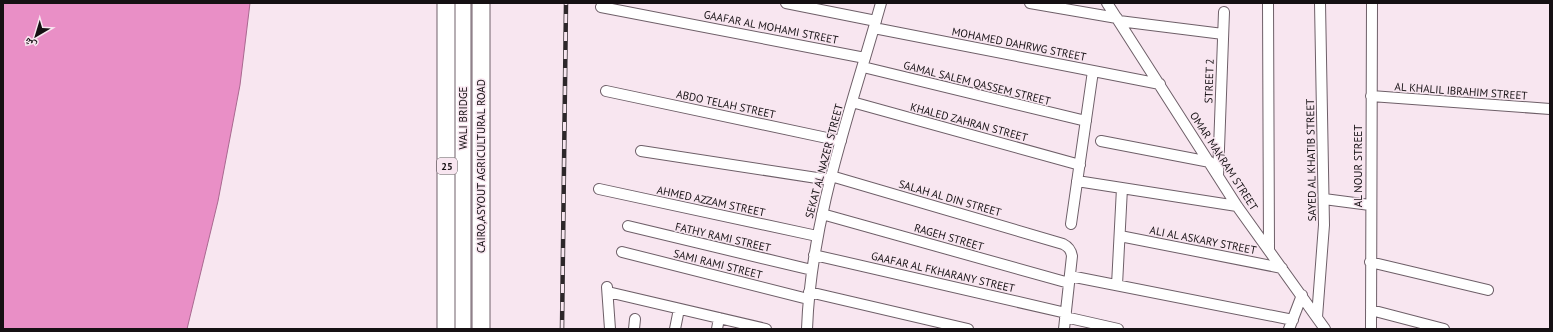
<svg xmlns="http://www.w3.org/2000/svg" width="1553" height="332" font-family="'PT Sans','Noto Naskh Arabic',sans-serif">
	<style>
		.water { fill: #e98fc6; stroke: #a96990 }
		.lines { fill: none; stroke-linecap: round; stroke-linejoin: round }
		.minor-casing { stroke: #6e5f68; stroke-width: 12 }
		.secondary-casing { stroke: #6e5f68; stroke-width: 17 }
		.trunk-casing { stroke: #6e5f68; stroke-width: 19 }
		.minor { stroke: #fff; stroke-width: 10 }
		.secondary { stroke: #fff; stroke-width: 15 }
		.trunk { stroke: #fff; stroke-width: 17 }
		.rail-casing { stroke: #2d272a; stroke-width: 4.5 }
		.rail { stroke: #f8e6f0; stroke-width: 3; stroke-dasharray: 9; stroke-linecap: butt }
		.labels { text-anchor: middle; stroke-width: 3; stroke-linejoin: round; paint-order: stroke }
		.shield { fill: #f8e6f0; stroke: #595055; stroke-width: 1 }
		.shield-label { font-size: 10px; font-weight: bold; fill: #151013 }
		.street-label { font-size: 11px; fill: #151013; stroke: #f8e6f0 }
	</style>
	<rect width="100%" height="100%" fill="#f8e6f0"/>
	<path class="water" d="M3,3H250L240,85L218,201L187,329H3Z"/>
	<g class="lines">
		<defs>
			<path id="minor" d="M786,3L876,21
				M1030,3L1117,18
				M1107,3L1237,206L1325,329
				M1268,3L1269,250
				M601,7L865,58
				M1119,21L1223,34
				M874,28L1160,84
				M863,67L1086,121
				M606,91L841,141
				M1371,96L1550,109
				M852,102L1080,165
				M1101,141L1210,162
				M641,151L830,180
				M831,176L1063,244C1069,247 1071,250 1072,256L1064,329
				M1218,176L1224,12
				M1077,181L1237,206
				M599,189L817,236
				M1324,199L1370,205
				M822,214L1069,283
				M1071,224L1093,71
				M628,226L812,270
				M1120,236L1282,268
				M622,252L808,299
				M814,255L1066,313
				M1370,262L1488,290
				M1070,276L1293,320
				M1117,285L1122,188
				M607,287L610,329
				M608,292L766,329
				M809,292L968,329
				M1371,310L1444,329
				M1065,317L1118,329
				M1317,317L1324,225L1320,3
				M634,329L635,319
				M675,329L679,309
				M717,329L719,318
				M807,329C811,217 851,110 881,3
				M1289,329L1302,295
				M1371,329L1372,3"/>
			<path id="secondary" d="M463,3V329"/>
			<path id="trunk" d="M481,3V329
				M446,329V3"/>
		</defs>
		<use href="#minor" class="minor-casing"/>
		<use href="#secondary" class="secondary-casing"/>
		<use href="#trunk" class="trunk-casing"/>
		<use href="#minor" class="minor"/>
		<use href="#secondary" class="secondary"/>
		<use href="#trunk" class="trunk"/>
		<defs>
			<path id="rail" d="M562,329L566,3"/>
		</defs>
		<use href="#rail" class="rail-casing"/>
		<use href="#rail" class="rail"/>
	</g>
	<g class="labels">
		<rect class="shield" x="437" y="158" width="20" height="16" rx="3"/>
		<g class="shield-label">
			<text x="447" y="170">25</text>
		</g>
		<g class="street-label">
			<text transform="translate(771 27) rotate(11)" y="4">GAAFAR AL MOHAMI STREET</text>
			<text transform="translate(1019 44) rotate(11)" y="4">MOHAMED DAHRWG STREET</text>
			<text transform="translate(1209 81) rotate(-88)" y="4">STREET 2</text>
			<text transform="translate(977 83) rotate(14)" y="4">GAMAL SALEM QASSEM STREET</text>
			<text transform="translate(1461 91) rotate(4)" y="4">AL KHALIL IBRAHIM STREET</text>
			<text transform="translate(726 104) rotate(12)" y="4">ABDO TELAH STREET</text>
			<text transform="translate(463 118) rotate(-90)" y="4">WALI BRIDGE</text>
			<text transform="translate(969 122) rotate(15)" y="4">KHALED ZAHRAN STREET</text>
			<text transform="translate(1311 160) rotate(-91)" y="4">SAYED AL KHATIB STREET</text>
			<text transform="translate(824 161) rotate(-75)" y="4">SEKAT AL NAZER STREET</text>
			<text transform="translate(1224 161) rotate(57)" y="4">OMAR MAKRAM STREET</text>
			<text transform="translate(481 166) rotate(-90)" y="4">CAIRO,ASYOUT AGRICULTURAL ROAD</text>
			<text transform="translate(1358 166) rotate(-90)" y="4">AL NOUR STREET</text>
			<text transform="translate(950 198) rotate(16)" y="4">SALAH AL DIN STREET</text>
			<text transform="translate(711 201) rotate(12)" y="4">AHMED AZZAM STREET</text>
			<text transform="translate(723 237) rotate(13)" y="4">FATHY RAMI STREET</text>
			<text transform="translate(949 237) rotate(16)" y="4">RAGEH STREET</text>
			<text transform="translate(1203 240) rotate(11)" y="4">ALI AL ASKARY STREET</text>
			<text transform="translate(718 264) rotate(14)" y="4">SAMI RAMI STREET</text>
			<text transform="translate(943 272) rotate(13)" y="4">GAAFAR AL FKHARANY STREET</text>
		</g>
	</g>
	<rect width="1553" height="332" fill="none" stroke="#151013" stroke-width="8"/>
	<g transform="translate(36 36) rotate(218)" stroke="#f8e6f0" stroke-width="3" paint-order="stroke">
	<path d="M0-3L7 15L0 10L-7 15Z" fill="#151013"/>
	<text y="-6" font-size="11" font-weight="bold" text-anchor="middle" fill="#151013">ش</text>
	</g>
</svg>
